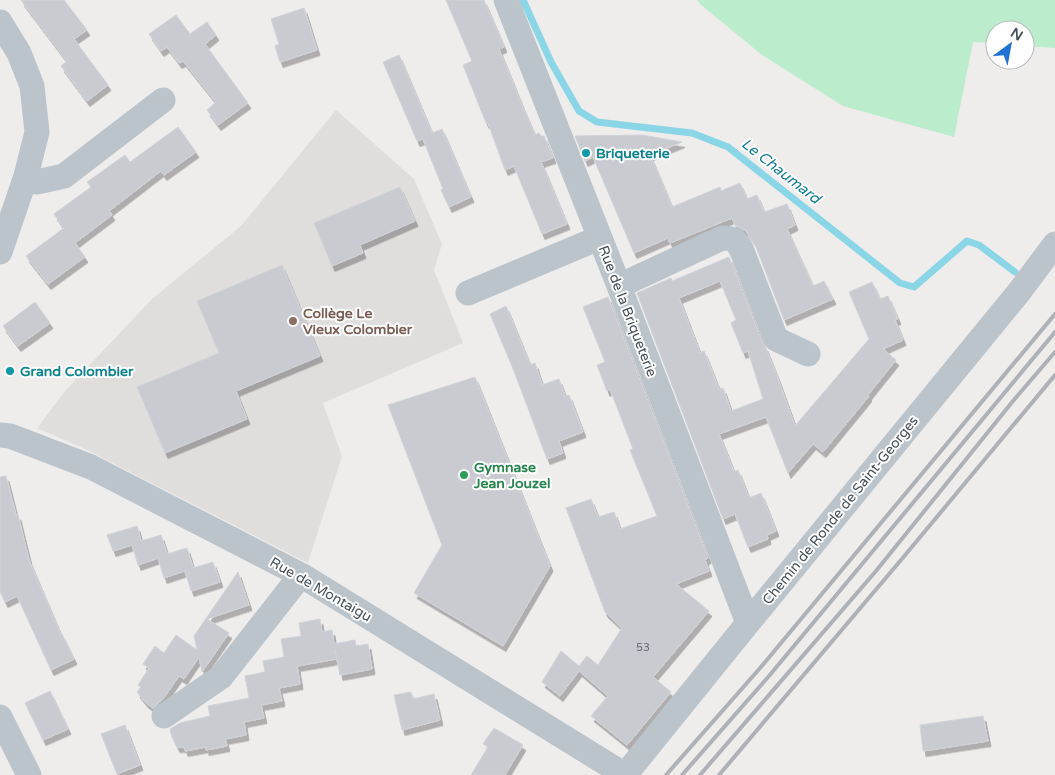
<svg xmlns="http://www.w3.org/2000/svg" width="1055" height="775" font-family="'Varela Round',sans-serif">
	<style>
		.education { fill: #e0dddd }
		.green { fill: #bbeccc }
		.lines { fill: none; stroke-linecap: round; stroke-linejoin: round }
		.stream { stroke: #8ad6e7; stroke-width: 7 }
		.building { fill: #c9cbd1; stroke: #d0d3d8; fill-rule: evenodd; filter: url(#shadow) }
		.street { stroke: #bbc4cb; stroke-width: 25 }
		.rail { stroke: #aeb2b6; stroke-width: 4 }
		.culture-dot { fill: #0f9aa8; stroke: #fff; stroke-width: 2 }
		.education-dot { fill: #8d6e63; stroke: #fff; stroke-width: 2 }
		.leisure-dot { fill: #2e9e5b; stroke: #fff; stroke-width: 2 }
		.labels { text-anchor: middle; stroke-width: 4; stroke-linejoin: round; paint-order: stroke }
		.number-label { font-size: 11px; fill: #666f76 }
		.culture-label { font-size: 14px; font-weight: bold; fill: #0d838f; stroke: #fff; text-anchor: start }
		.street-label { font-size: 14px; fill: #455058; stroke: #fff }
		.education-label { font-size: 14px; font-weight: bold; fill: #785e54; stroke: #fff; text-anchor: start }
		.leisure-label { font-size: 14px; font-weight: bold; fill: #27864d; stroke: #fff; text-anchor: start }
		.water-label { font-size: 15px; font-style: italic; fill: #137f97; stroke: #fff }
	</style>
	<defs>
		<filter id="shadow"><feDropShadow dx="3" dy="5.5" stdDeviation="0" flood-color="#0004"/></filter>
	</defs>
	<rect width="100%" height="100%" fill="#efecec"/>
	<path class="education" d="M336,110L414,179L442,244L434,270L463,343L323,403L342,456L308,563L85,449L37,428L66,390L152,299L241,226Z"/>
	<path class="green" d="M697,0H1055V48L1025,46V30H995V43L973,42L954,137L843,106L762,55L700,4Z"/>
	<g class="lines">
		<path class="stream" d="M523,0L551,62L579,111L597,122L692,133L728,147L900,283L914,287L967,241L979,245L1015,272"/>
	</g>
	<path class="building" d="M21,0H64L87,30L74,39L108,85L87,101L61,66L67,61Z
		M446,0H484L504,47L499,49L523,108L535,135L539,133L541,136H544L553,158L541,162L567,224L542,234L514,166L505,170L488,123H486L463,65L472,61Z
		M304,8L317,50L280,62L275,46L279,44L271,19Z
		M176,15L190,34L207,22L216,35L205,44L248,103L218,125L207,110L216,102L183,61L179,63L167,47L161,51L149,34Z
		M399,55L432,133L442,129L471,197L449,207L441,190L443,189L423,139L417,141L383,62Z
		M178,127L196,152L164,175L161,171L109,211L112,215L75,243L85,257L48,284L26,256L64,228L54,214L91,187L87,182L125,155L130,162Z
		M642,135L682,142L650,155L672,207L720,187L721,191L740,183L747,199L757,195L764,212L787,204L795,225L787,229L813,286L824,281L833,299L784,320L755,244L746,231L735,225L732,218L670,243L668,238L634,253L593,157L585,161L575,136Z
		M400,187L415,221L360,245L363,253L332,266L314,223Z
		M729,257L763,344L765,346L777,376L795,426L869,339L849,292L872,282L880,299L888,296L898,319L895,320L903,340L883,349L896,360L868,395L869,396L823,452L813,444L788,473L766,417L719,434L734,472L738,470L749,498L761,493L776,531L767,535L768,539L748,547L735,514L723,519L637,293L671,278L672,281ZM720,281L736,320L731,323L743,353L748,351L763,399L731,411L723,388L719,389L704,351L700,353L679,298Z
		M282,265L320,356L236,391L247,419L165,453L137,387L219,353L197,301Z
		M608,297L708,558L705,560L709,571L676,584L709,611L653,677L671,692L627,745L591,716L608,696L579,671L560,696L542,682L561,651L579,666L587,656L598,665L622,628L605,612L566,508L591,499L598,517L614,512L620,529L657,516L630,450L633,449L610,389L607,391L597,365L605,362L583,307Z
		M35,302L50,323L18,346L3,326Z
		M506,306L530,365L535,363L542,385L559,379L565,396L569,395L583,432L559,441L563,453L547,459L514,371L490,314Z
		M475,377L550,566L503,646L414,593L442,545L388,405Z
		M6,476L16,515H18L29,560L61,635L62,634L74,659L51,670L17,596L5,602L0,592V477Z
		M137,526L141,541L161,535L167,554L187,548L193,568L213,562L220,582L191,591L185,571L164,578L158,558L138,565L132,545L113,551L107,535Z
		M238,572L249,605L207,619L229,633L202,672L199,657L184,679L179,676L163,699L153,708L146,703L137,692L141,687L138,685L149,668L143,664L155,646L164,653L176,635L197,650L194,636Z
		M320,619L322,632L332,630L334,644L355,640L356,646L368,644L372,669L340,675L335,650L337,659L297,666L300,684L279,688L282,701L261,705L264,718L244,722L246,735L225,739L227,746L206,750V747L185,751L184,747H177L172,737L170,729L180,723L210,716L208,706L249,698L245,676L265,672L263,661L284,657L281,639L301,636L299,623Z
		M50,691L68,729L43,740L25,703Z
		M411,692L413,699L434,694L440,720L402,730L394,695Z
		M983,716L988,741L923,751L920,725Z
		M125,725L140,765L117,774L101,734Z
		M494,728L523,745L505,775H471L488,747L483,744Z"/>
	<g class="lines">
		<path class="street" d="M506,0L619,286L748,623
			M0,22L19,53L32,86L37,132L26,176L0,252
			M26,176L37,182L64,176L163,100
			M619,286L722,238C735,238 736,240 742,251L776,339L808,354
			M468,293L599,238
			M0,435L10,436L91,467L301,575L625,775
			M164,716L221,677L301,575
			M0,717L29,775
			M625,775L748,623L1019,292L1055,244"/>
		<path class="rail" d="M666,775L761,667L1055,314
			M682,775L769,676L1055,332
			M700,775L876,571L1013,401L1055,352
			M719,775L901,560L1055,375"/>
	</g>
	<g class="culture-dot">
		<circle cx="586" cy="153" r="5"/>
		<circle cx="10" cy="371" r="5"/>
	</g>
	<circle class="education-dot" cx="293" cy="321" r="5"/>
	<circle class="leisure-dot" cx="464" cy="475" r="5"/>
	<g class="labels">
		<g class="number-label">
			<text x="643" y="651">53</text>
		</g>
		<g class="culture-label">
			<text x="596" y="158">Briqueterie</text>
			<text x="20" y="376">Grand Colombier</text>
		</g>
		<g class="street-label">
			<text transform="translate(628 311) rotate(69)" y="5">Rue de la Briqueterie</text>
			<text transform="translate(840 510) rotate(-51)" y="5">Chemin de Ronde de Saint-Georges</text>
			<text transform="translate(321 589) rotate(30)" y="5">Rue de Montaigu</text>
		</g>
		<g class="education-label">
			<text x="303" y="318">Collège Le<tspan x="303" dy="16">Vieux Colombier</tspan></text>
		</g>
		<g class="leisure-label">
			<text x="474" y="472">Gymnase<tspan x="474" dy="16">Jean Jouzel</tspan></text>
		</g>
		<g class="water-label">
			<text transform="translate(781 171) rotate(38)" y="5">Le Chaumard</text>
		</g>
	</g>
	<g transform="translate(1010 45) rotate(32)"><circle r="24" fill="#ffffff" stroke="#b5b9bc"/>
	<path d="M0-4L9 19L0 12L-9 19Z" fill="#2174d4"/>
	<text y="-8" font-size="14" font-weight="bold" text-anchor="middle" fill="#455058">N</text>
	</g>
</svg>
